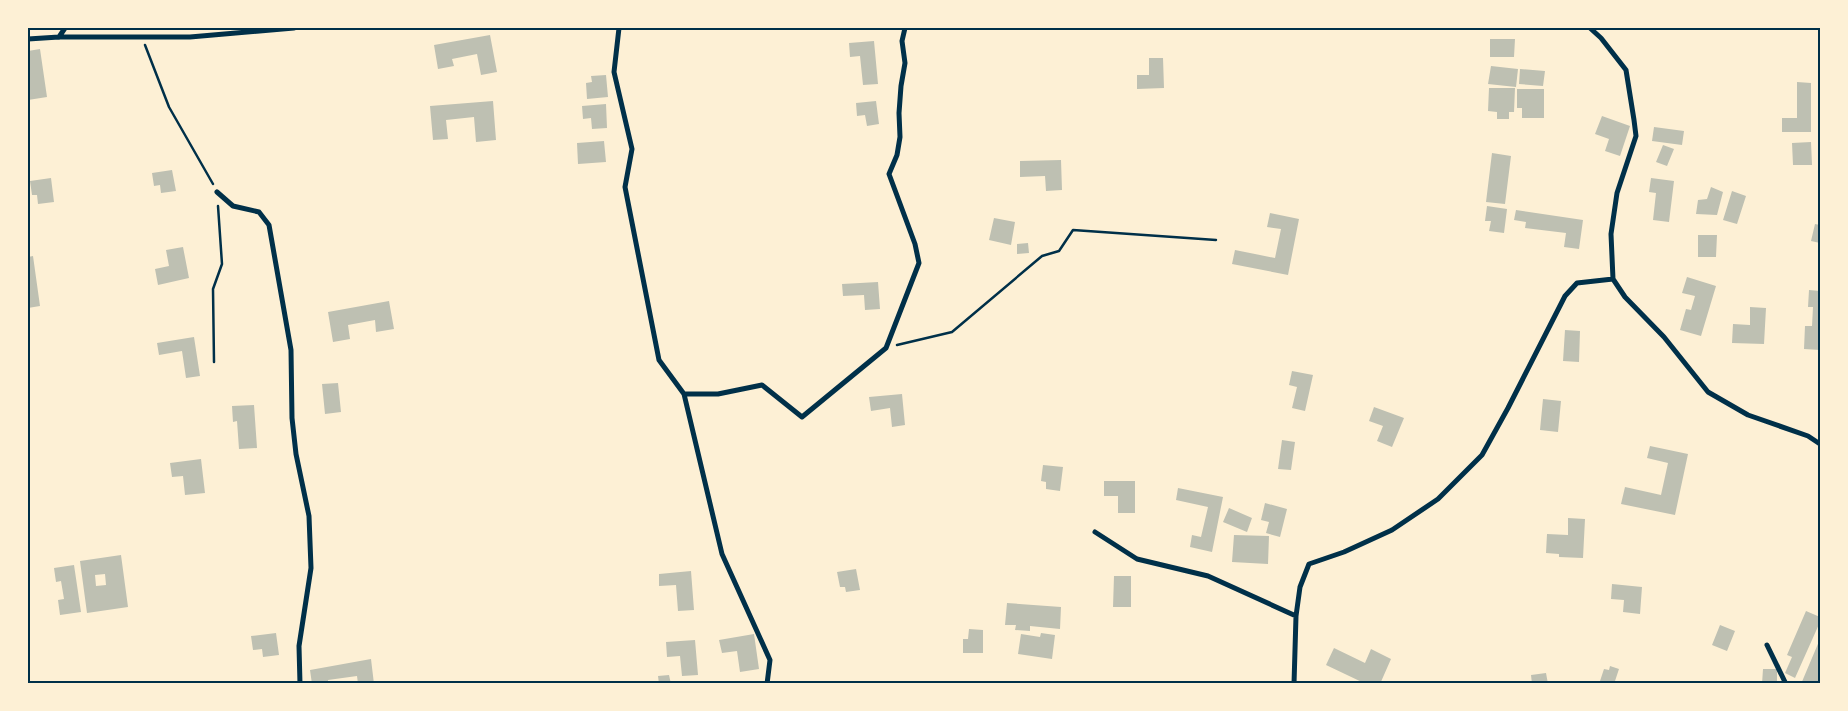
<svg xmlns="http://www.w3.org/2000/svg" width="1848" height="711" font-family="Poppins,sans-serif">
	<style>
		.building { fill: #bec0b2; fill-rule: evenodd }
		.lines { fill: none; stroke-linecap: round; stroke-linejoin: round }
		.path { stroke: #003049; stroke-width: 2.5 }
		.minor { stroke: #003049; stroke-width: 5 }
		.neatline { fill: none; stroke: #003049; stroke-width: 2 }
	</style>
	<rect width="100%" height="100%" fill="#fdf0d5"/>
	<path class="building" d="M490,35L497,72L481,75L477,54L452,59L454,66L438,69L434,45Z
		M1490,39H1515L1514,57H1490Z
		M874,41L878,84L863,85L860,56L850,57L849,43Z
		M40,49L47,97L28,100V51Z
		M1149,58H1163L1164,88L1137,89V75H1149Z
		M1491,66L1518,69L1516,87L1488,84Z
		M1520,69L1545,71L1543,86L1519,84Z
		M606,75L608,97L587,99L586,83L592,82L591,76Z
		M1797,82L1811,83V132H1782V118H1797Z
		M1489,88H1515L1514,112H1509V119H1497V112L1488,111Z
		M1517,89H1544V118H1522V108H1517Z
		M493,101L496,140L476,142L474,117L446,120L448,139L433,140L430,106Z
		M876,101L879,124L867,126L865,115L857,116L856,103Z
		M606,104L607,128L592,129L591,118L583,119L582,106Z
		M1602,116L1630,126L1620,156L1605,151L1609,139L1595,134Z
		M1654,127L1684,131L1682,145L1652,141Z
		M604,141L606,162L578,164L577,143Z
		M1811,142L1812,165H1793L1792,143Z
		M1663,145L1674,149L1667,166L1656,162Z
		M1492,153L1511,156L1505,204L1486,202Z
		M1061,160L1062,190L1046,191L1045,176L1020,177V161Z
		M172,170L176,191L161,193L160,185L154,186L152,173Z
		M51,178L54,202L38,204L37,195H32L30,181Z
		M1651,178L1674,181L1669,222L1653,220L1656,193L1649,192Z
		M1711,187L1723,192L1717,215L1696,214L1698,200L1707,199Z
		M1732,191L1746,196L1737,224L1723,220Z
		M1487,206L1507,209L1504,233L1489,231L1491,221H1485Z
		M1516,210L1583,220L1579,249L1564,247L1566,233L1525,228L1526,222L1514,220Z
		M1270,213L1299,219L1288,275L1232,264L1235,250L1275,258L1281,229L1267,227Z
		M994,218L1015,222L1011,245L989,240Z
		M1815,224L1820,225V243L1811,241Z
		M1698,235H1717L1716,257H1698Z
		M1028,243L1029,253L1017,254V244Z
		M183,247L189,278L158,285L155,269L169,266L166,250Z
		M33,256L40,306L28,308V257Z
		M1687,277L1716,286L1701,336L1680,330L1686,309L1691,310L1695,296L1682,293Z
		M878,282L880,309L865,310L864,295L843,296L842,284Z
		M1809,290L1820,291V350L1804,349L1805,326H1812L1813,307H1808Z
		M389,301L394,329L376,332L375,320L348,325L350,339L333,342L328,312Z
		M1750,307L1766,308L1764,344L1732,343L1733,324L1750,325Z
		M1565,330L1580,331L1579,362L1563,361Z
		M194,337L200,376L186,378L182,351L159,355L157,343Z
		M1292,371L1313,375L1305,411L1292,408L1297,387L1289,385Z
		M338,383L341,412L325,414L322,384Z
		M902,394L905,425L892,427L890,408L871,411L869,397Z
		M1543,399L1561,401L1558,432L1540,430Z
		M254,405L257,448L239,449L237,421L233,422L232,406Z
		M1374,407L1404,418L1392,447L1377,441L1383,426L1369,421Z
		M1282,440L1295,442L1291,470L1278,469Z
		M1650,446L1688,454L1675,515L1621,504L1625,487L1661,495L1668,463L1647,458Z
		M201,459L205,493L185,495L183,476L172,477L170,463Z
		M1043,465L1063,467L1060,491L1046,489V482L1041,481Z
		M1104,481H1135V513H1118V496H1104Z
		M1178,488L1223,497L1212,552L1190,547L1192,535L1201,537L1208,507L1176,500Z
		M1265,503L1287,509L1280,537L1266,533L1269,522L1261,520Z
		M1229,508L1252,518L1247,532L1223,522Z
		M1568,518L1585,519L1583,558L1559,557V554L1546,553L1547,534L1568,535Z
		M1234,535L1269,536L1268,564L1232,562Z
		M121,555L128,607L87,613L80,561ZM105,574L106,585L96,586L95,575Z
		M74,565L81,612L60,615L58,600L64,599L61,581L56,582L54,568Z
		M856,569L860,590L846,592L845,587H840L837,572Z
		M691,571L694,610L678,611L676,585L659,586V574Z
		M1114,576H1131V607H1113Z
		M1612,584L1642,587L1640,614L1623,612L1624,600L1611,599Z
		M1007,603L1061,607L1060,629L1030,626V631L1015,630L1016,625H1005Z
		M1806,611L1820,617V622L1795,678L1785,673L1792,657L1787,655Z
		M1720,625L1735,631L1727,651L1712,645Z
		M969,629L983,630V653H963V639H968Z
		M276,633L279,655L263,657L262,649L253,650L251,636Z
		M1041,633L1055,635L1052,659L1018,654L1021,634L1040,637Z
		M754,634L759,669L740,672L737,651L722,653L719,640Z
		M1820,639V684H1801Z
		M695,640L698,675L682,676L680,656L667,657L666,642Z
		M1334,648L1365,663L1371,649L1391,659L1380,684H1366L1326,665Z
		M371,659L374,684H358L357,676L328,680V684H312L310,670Z
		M1610,666L1619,669L1614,684H1599L1604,669L1609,670Z
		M1763,669H1777V684H1762Z
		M1546,673L1548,684H1532L1531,675Z
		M669,675L671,684H659L658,676Z"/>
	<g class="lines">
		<path class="path" d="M145,45L169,107L213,184
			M897,345L952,332L1042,256L1059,251L1073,230L1216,240
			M214,362L213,289L222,264L218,206"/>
		<path class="minor" d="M619,28L614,72L632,149L625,187L659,360L684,394L722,554L770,660L767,684
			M1590,28L1601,38L1626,70L1634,120L1636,136L1617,193L1611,234L1613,279L1625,297L1664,337L1708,392L1748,415L1808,436L1820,444
			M59,37L65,28
			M28,39L59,37H190L294,28
			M217,192L233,206L259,212L269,225L291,350L292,418L296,454L309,516L311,568L299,646L300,684
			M684,394H718L762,385L802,417L886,348L919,263L915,244L889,174L897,155L900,137L899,113L901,86L905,63L902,41L905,28
			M1095,532L1137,559L1208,576L1296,616
			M1767,645L1786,684
			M1294,684L1296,616L1300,587L1309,564L1344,552L1392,530L1438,499L1482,455L1508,408L1565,296L1577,283L1613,279"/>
	</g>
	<rect width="1848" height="711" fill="none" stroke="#fdf0d5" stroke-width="58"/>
	<rect x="29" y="29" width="1790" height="653" class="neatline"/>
</svg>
